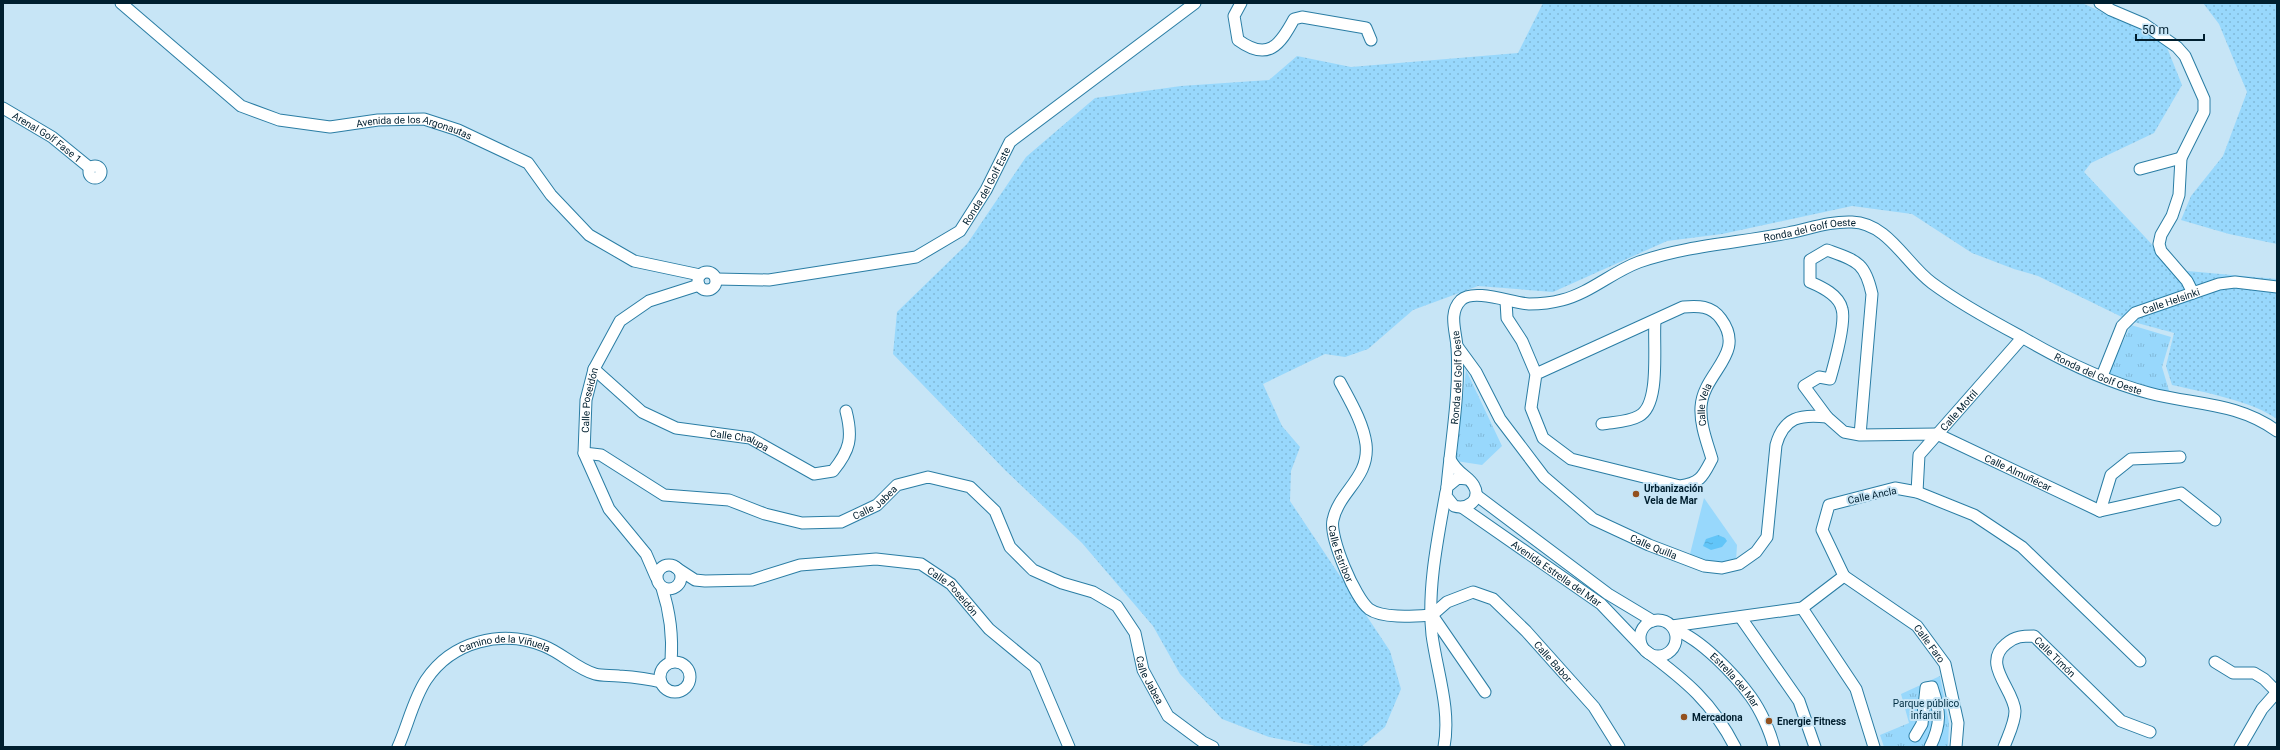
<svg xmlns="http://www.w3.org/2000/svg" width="2280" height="750" font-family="Roboto,sans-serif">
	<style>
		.grass { fill: url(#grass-dots) }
		.park { fill: url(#park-tufts) }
		.garden { fill: #98d8fc }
		.water { fill: url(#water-ripples) }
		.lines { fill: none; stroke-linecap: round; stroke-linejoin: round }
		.minor-casing { stroke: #2a7da4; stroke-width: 13 }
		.minor { stroke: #fff; stroke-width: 11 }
		.poi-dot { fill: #93511f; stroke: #c7e5f6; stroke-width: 1.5 }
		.labels { text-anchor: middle; stroke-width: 4; stroke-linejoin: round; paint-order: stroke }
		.street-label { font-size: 10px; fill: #001f2f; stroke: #c7e5f6 }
		.poi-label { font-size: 10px; font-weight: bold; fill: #001f2f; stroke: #c7e5f6; text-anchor: start }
		.park-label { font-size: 10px; fill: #002e42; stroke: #c7e5f6 }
	</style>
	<defs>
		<pattern id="grass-dots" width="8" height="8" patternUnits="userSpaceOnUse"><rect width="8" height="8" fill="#98d8fc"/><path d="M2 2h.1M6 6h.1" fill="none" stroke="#81b9d8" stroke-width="1.8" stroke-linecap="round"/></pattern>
		<pattern id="park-tufts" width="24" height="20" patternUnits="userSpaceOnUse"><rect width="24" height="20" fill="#98d8fc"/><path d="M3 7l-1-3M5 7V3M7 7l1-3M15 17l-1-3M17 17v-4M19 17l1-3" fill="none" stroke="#81b9d8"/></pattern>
		<pattern id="water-ripples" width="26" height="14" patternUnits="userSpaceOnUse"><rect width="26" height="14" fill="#62c5f8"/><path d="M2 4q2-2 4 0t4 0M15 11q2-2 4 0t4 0" fill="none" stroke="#53a9d5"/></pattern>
	</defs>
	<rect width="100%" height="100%" fill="#c7e5f6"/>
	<path class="grass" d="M1543,3H2082L2164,40L2182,85L2154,133L2091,163L2084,172L2176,270L2277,279V419C2252,401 2203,392 2172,385L2166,366L2174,333L2130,321L2038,276L2014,269L1972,253L1912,214L1852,206L1722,234L1667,241L1553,292L1478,286L1413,310L1368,349L1345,357L1325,354L1263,384L1282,426L1300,447L1291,471L1290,501L1390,651L1401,689L1385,727L1361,747L1316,746L1269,737L1222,719L1180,674L1153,626L1082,543L1006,471L893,354L897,312L967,244L1026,157L1095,98L1181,86L1269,80L1297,56L1351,67L1518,53Z
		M2203,3H2277V244L2229,234L2181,220L2191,196L2223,156L2247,92L2219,24Z"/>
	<path class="park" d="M2131,325L2171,337L2162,367L2170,394L2108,373Z
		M1466,370L1502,446L1482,465L1456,461Z
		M1940,676L1949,723L1948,747H1884L1880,735L1909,723L1901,694Z"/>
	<path class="garden" d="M1704,498L1737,545L1736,561L1723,566L1689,558Z"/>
	<path class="water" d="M1718,535L1725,538L1727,541L1722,547L1711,550L1703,546L1706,539Z"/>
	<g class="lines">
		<defs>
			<g id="minor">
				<path id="s1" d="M121,3L241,106L279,120L330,127L378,120L424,119L458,130L528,163L551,195L589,235L634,261L700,275"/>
				<path d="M1241,3L1234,16L1238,40C1268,62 1280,45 1294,19L1302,17L1366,28L1371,40"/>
				<path d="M2100,3L2111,10L2144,24L2177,47L2185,56L2204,99V112L2181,158L2179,195L2172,216L2161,235L2159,244L2161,251L2187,281L2193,293"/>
				<path id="s2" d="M3,108L52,137L90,168"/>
				<circle cx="95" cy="172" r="6"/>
				<path d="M2140,169L2181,158"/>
				<circle cx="707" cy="281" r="9"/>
				<path id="s3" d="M716,279L769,280L916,257L960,231L986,190L1010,142L1195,3"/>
				<path id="s4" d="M1506,301L1507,318L1522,341L1536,374L1531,408L1543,438L1571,459L1680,486C1701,483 1703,476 1712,459C1707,442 1700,425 1701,407C1703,372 1747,354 1721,319C1711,305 1698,306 1683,307L1536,374"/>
				<path id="s5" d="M1457,346L1476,372L1500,419L1544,477L1593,519L1649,545L1704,566L1722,568L1739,564L1756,552L1767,537L1776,445C1784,417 1800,414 1827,417"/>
				<path id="s6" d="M594,369L642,412L676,428L750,438L814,474L833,471C850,450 853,438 846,411"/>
				<path id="s7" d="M2102,376L2122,326L2135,313L2219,284L2235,282L2277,287"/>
				<path id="s8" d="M1340,382C1350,401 1363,422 1366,444C1370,478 1339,491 1333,520C1329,537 1355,598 1369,609C1383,619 1416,616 1432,615L1447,602L1473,592L1493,599L1526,631L1594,707L1619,747"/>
				<path d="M1602,424C1614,422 1629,422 1639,416C1661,405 1653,344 1655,321"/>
				<path id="s9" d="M1860,435L1872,294C1865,262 1857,261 1827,250L1810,260V282C1822,287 1839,295 1842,309C1846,322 1834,365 1830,379L1819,377L1804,386L1827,417L1844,432L1860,435L1937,434L2100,511L2181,493L2215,520"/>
				<path id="s10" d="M584,453L601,455L664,495L729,500L765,514L802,523L841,522L877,505L897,485L928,477L970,487L995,511L1010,547L1033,570L1062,583L1093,592L1117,606L1135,633L1143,670L1168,716L1203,742L1213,747"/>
				<path d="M1450,459C1457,474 1469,476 1474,486C1482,500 1467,510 1454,506L1446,496L1447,487L1458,478L1467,479"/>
				<path id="s11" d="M1447,487C1451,441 1460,393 1457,347C1456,331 1448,313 1461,300C1474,288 1512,303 1529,304C1541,304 1551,303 1562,300C1590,293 1612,272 1639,262C1688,245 1738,243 1788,233C1809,229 1830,221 1852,222C1888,223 1906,264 1932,283C1959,303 1990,320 2020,336C2059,359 2104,381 2149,393C2194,405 2237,402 2277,431"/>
				<path id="s12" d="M1917,492L1919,455L2022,338"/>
				<path d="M1476,495L1608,594L1653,621"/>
				<path id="s13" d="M1463,508L1601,604L1642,647"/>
				<path d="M2100,511L2111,475L2131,459L2180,457"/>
				<circle cx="669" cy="577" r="12"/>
				<path id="s14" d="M675,567L695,580L705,581L752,580L800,565L876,559L921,564L951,584L989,629L1035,667L1069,747"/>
				<path d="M1844,576L1822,530L1829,505L1895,488L1917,492L1974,515L2022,547L2140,661"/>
				<path id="s15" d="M1844,576L1917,626L1945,664L1958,723L1956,747"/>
				<path id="s16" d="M656,577L646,554L609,509L584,453L586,400L594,369L620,321L649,301L699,285"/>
				<path d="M662,588C670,612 673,637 671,662"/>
				<path d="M1802,608L1856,689L1874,747"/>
				<path d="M1432,615L1485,692"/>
				<path d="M1741,618L1799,701L1815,747"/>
				<circle cx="1658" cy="638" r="18"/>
				<path d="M1672,626L1802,608L1844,576"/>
				<path id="s17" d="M1675,630C1700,638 1735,675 1751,697C1761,711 1770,731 1774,747"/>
				<path d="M1646,651C1686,681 1712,702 1735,747"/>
				<circle cx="675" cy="677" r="15"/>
				<path d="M2215,662L2233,673H2254L2264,679L2277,692"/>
				<path d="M1915,736L1922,724L1926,688L1932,687C1940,711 1942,723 1930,747"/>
				<path id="s18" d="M398,747C408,725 413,700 426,680C452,641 502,629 544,646C562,653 577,669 595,674C602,676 611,675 619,676C633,677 646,678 661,682"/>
				<path d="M1444,747C1451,709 1437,672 1432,635C1427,589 1438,537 1446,492"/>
				<path id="s19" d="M2004,747C2008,736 2015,723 2015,711C2014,689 1981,664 2006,644C2015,636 2023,636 2034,636L2121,721L2150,732"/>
				<path d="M2240,747L2262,709L2277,692"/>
			</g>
		</defs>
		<use href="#minor" class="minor-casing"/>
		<use href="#minor" class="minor"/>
	</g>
	<g class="poi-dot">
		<circle cx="1636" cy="494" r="4"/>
		<circle cx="1684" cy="717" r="4"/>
		<circle cx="1769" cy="721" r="4"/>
	</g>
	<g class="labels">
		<g class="street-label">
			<text dy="4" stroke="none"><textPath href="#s1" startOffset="336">Avenida de los Argonautas</textPath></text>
			<text dy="4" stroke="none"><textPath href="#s2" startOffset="53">Arenal Golf Fase 1</textPath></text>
			<text dy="4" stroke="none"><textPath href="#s3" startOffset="305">Ronda del Golf Este</textPath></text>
			<text dy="4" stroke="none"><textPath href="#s11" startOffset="553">Ronda del Golf Oeste</textPath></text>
			<text dy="4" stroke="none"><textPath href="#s7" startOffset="110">Calle Helsinki</textPath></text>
			<text dy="4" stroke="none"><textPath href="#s11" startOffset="889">Ronda del Golf Oeste</textPath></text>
			<text dy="4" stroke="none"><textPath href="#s11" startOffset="110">Ronda del Golf Oeste</textPath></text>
			<text dy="4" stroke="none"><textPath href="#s16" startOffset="198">Calle Poseidón</textPath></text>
			<text dy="4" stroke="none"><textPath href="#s4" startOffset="395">Calle Vela</textPath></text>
			<text dy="4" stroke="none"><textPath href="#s12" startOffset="97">Calle Motril</textPath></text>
			<text dy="4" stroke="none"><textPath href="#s6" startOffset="167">Calle Chalupa</textPath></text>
			<text dy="4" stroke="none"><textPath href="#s9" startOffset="639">Calle Almuñécar</textPath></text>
			<text transform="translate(1872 495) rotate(-12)" y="4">Calle Ancla</text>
			<text dy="4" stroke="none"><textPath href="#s10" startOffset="312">Calle Jabea</textPath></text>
			<text dy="4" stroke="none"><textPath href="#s5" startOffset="289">Calle Quilla</textPath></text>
			<text dy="4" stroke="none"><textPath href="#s8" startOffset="187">Calle Estribor</textPath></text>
			<text dy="4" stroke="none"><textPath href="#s13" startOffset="114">Avenida Estrella del Mar</textPath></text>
			<text dy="4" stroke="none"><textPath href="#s14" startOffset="295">Calle Poseidón</textPath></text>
			<text dy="4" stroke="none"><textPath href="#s15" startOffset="110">Calle Faro</textPath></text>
			<text dy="4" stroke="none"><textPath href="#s18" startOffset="165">Camino de la Viñuela</textPath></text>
			<text dy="4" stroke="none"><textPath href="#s19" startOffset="171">Calle Timón</textPath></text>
			<text dy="4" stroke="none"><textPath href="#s8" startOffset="470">Calle Babor</textPath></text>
			<text dy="4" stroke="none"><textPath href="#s10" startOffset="696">Calle Jabea</textPath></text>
			<text dy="4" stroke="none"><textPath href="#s17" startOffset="79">Estrella del Mar</textPath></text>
		</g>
		<g class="poi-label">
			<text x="1644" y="492">Urbanización<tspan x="1644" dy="12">Vela de Mar</tspan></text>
			<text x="1692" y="721">Mercadona</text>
			<text x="1777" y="725">Energie Fitness</text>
		</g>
		<g class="park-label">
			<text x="1926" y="707">Parque público<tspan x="1926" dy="12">infantil</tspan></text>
		</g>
	</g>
	<rect width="2280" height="750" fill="none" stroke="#001f2f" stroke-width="8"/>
	<path d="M2136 34v6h68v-6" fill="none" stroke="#001f2f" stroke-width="2"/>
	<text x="2142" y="34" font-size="12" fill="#001f2f" stroke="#c7e5f6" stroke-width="3" paint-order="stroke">50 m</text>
</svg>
